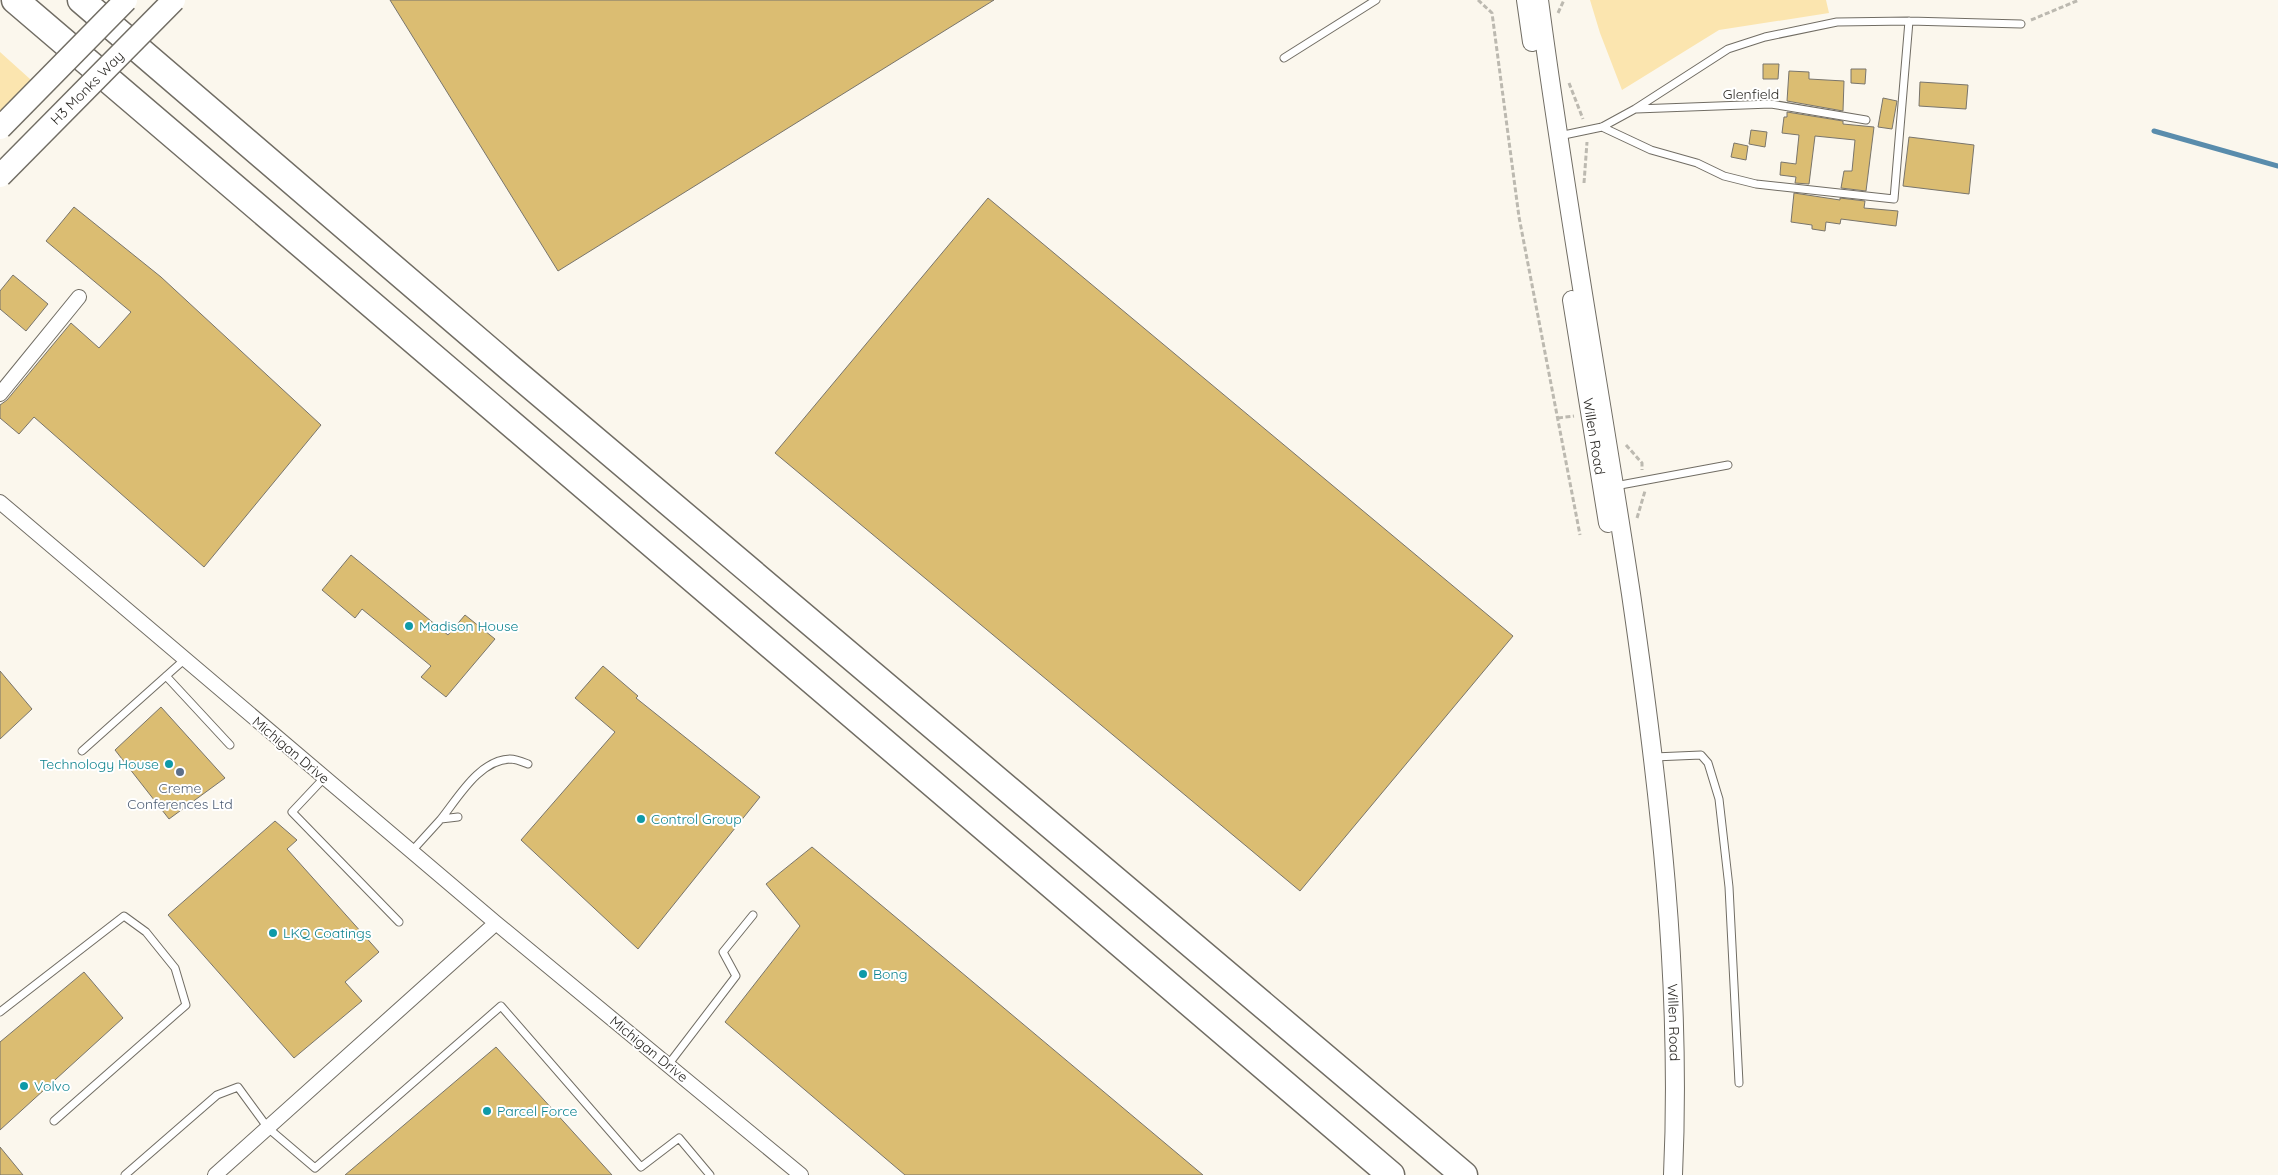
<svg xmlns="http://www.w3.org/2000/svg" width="2278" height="1175" font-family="Quicksand,sans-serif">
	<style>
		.green { fill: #fbe5af }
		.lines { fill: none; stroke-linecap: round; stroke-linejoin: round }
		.stream { stroke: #598cac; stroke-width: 5 }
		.building { fill: #dbbd72; stroke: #79756c }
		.service-casing { stroke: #716d64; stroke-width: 9 }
		.minor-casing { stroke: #716d64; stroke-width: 16 }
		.tertiary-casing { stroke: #716d64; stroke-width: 20 }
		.motorway-casing { stroke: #716d64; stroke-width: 29 }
		.path { stroke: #bcb9b0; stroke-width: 3; stroke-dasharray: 5 2.5; stroke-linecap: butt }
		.service { stroke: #fff; stroke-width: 7 }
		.minor { stroke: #fff; stroke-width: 14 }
		.tertiary { stroke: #fff; stroke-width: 18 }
		.motorway { stroke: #fff; stroke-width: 26 }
		.primary-bridge-casing { stroke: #716d64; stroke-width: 25; stroke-linecap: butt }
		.primary-bridge { stroke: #fff; stroke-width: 22 }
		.culture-dot { fill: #0f9aa8; stroke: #fff; stroke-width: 2 }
		.service-dot { fill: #5c6f8a; stroke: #fff; stroke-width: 2 }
		.labels { text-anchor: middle; stroke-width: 4; stroke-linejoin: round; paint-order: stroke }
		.street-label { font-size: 14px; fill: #2b2925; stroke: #fff }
		.culture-label { font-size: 14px; fill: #0d838f; stroke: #fff; text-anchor: start }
		.service-label { font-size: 14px; fill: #4e5e75; stroke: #fff }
	</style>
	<rect width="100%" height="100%" fill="#fbf7ed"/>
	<path class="green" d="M1590,0H1826L1829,13L1719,30L1622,90L1600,33Z
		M0,52L40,88L0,128Z"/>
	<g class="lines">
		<path class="stream" d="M2154,131L2278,166"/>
	</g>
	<path class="building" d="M390,0H994L558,271Z
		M1763,64H1779L1778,79H1763Z
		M1851,69H1866L1865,84L1851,83Z
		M1789,71L1809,72V79L1844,81L1843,111L1787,101Z
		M1920,82L1968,85L1966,109L1919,106Z
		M1883,98L1897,101L1892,129L1878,127Z
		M1787,112L1843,121V124L1874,127L1866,191L1841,188L1844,171H1852L1855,140L1815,136L1809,184L1795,183L1796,177L1780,175L1781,162L1796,164L1799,135L1782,133L1784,117H1787Z
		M1751,130L1767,132L1765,147L1749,144Z
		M1909,137L1974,145L1969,194L1903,186Z
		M1734,143L1748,146L1746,160L1731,157Z
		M1794,193L1840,200V198L1865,201L1864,208L1898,211L1896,226L1841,219L1840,224L1826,222L1825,231L1812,229V225L1791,222Z
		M988,198L1513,636L1300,891L775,453Z
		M74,207L161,277L321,425L204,567L34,417L19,434L0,418V405L7,400L71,323L99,348L131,312L46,241Z
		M13,275L48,304L26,331L0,309V291Z
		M351,555L448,635L465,615L495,639L446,697L421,677L431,666L362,609L355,618L322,590Z
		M603,666L638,696L636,698L760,797L638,949L521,840L615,732L575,698Z
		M0,671L32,709L0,739Z
		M161,707L225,778L169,819L115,750Z
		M275,821L297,840L287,849L379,952L345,982L362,1001L294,1058L168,915Z
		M812,847L1203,1175H905L725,1022L800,926L766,884Z
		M84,972L123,1018L0,1130V1042Z
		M496,1047L612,1175H345Z
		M0,1147L23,1175H0Z"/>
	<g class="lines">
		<defs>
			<path id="service" d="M1284,58L1376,0
				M1636,109L1771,104L1866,120
				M1602,127L1651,150L1697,163L1724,176L1756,184L1894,199L1909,21
				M1559,136L1602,127L1635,109L1728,49L1765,37L1837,22L1909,21L2021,24
				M1615,486L1728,465
				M166,676L230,745
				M82,751L184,660
				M1654,757L1701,755L1708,763L1719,799L1729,887L1739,1083
				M324,778L292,812L399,922
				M441,819C458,798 479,760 510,759C516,759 523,762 528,764
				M411,852L441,819L458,817
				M0,1012L124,916L146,932L175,968L186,1005L54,1121
				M668,1065L736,976L723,952L753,915
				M125,1175L217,1095L238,1087L268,1128L315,1168L501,1006L641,1167L679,1138L710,1175"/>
			<path id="minor" d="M0,394L79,297
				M0,502L496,923L801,1175
				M215,1175L496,923"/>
			<g id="tertiary">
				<path d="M1526,0L1532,42"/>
				<path id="s1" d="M1539,0C1565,199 1601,396 1631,594C1659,787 1682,980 1673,1175"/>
				<path id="s2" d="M1572,300L1608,523"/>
			</g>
			<path id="motorway" d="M15,0L1391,1175
				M81,0L510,368L1464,1175"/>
		</defs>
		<use href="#service" class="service-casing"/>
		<use href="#minor" class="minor-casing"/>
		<use href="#tertiary" class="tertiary-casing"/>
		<use href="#motorway" class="motorway-casing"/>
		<path class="path" d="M1478,0L1492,13L1519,217L1580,535
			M1558,13L1564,0
			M2031,20L2079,0
			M1569,83L1583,119
			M1584,183L1587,142
			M1558,418L1574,416
			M1626,445L1642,463V470
			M1637,518L1645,491"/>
		<use href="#service" class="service"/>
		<use href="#minor" class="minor"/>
		<use href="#tertiary" class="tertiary"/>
		<use href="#motorway" class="motorway"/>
		<defs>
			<g id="primary-bridge">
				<path d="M0,128L126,0"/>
				<path id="s3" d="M0,176L174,0"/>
			</g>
		</defs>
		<use href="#primary-bridge" class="primary-bridge-casing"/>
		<use href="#primary-bridge" class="primary-bridge"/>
	</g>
	<g class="culture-dot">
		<circle cx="409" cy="626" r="5"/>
		<circle cx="169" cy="764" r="5"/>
		<circle cx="641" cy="819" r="5"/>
		<circle cx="273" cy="933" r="5"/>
		<circle cx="863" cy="974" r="5"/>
		<circle cx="24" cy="1086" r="5"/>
		<circle cx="487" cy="1111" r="5"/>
	</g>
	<circle class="service-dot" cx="180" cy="772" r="5"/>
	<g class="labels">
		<g class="street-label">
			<text dy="5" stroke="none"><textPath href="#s3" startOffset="124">H3 Monks Way</textPath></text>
			<text x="1751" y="99">Glenfield</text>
			<text dy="5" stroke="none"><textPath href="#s2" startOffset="138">Willen Road</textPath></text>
			<text transform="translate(291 750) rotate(40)" y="5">Michigan Drive</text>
			<text dy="5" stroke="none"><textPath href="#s1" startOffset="1032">Willen Road</textPath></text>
			<text transform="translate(649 1049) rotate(39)" y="5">Michigan Drive</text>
		</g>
		<g class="culture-label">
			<text x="419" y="631">Madison House</text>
			<text x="159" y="769" text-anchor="end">Technology House</text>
			<text x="651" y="824">Control Group</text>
			<text x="283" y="938">LKQ Coatings</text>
			<text x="873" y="979">Bong</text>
			<text x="34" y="1091">Volvo</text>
			<text x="497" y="1116">Parcel Force</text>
		</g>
		<g class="service-label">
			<text x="180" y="793">Creme<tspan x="180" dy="16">Conferences Ltd</tspan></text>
		</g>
	</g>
</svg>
